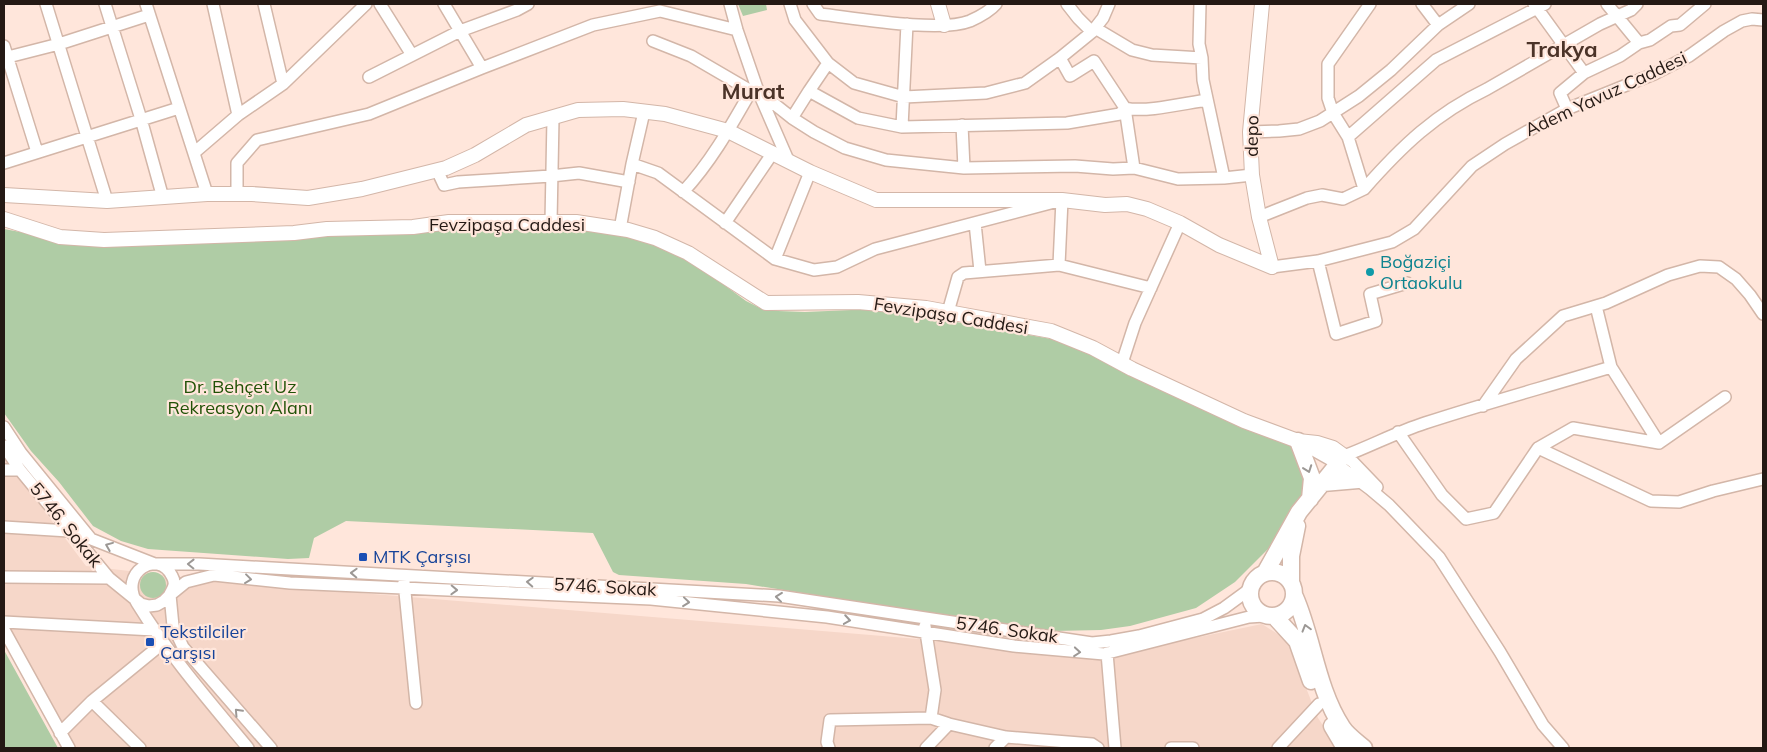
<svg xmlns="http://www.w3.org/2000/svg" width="1767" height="752" font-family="Mulish,sans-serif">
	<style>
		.built { fill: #f6d7c9 }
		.green { fill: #afcca5 }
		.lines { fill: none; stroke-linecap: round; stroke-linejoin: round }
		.minor-casing { stroke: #d3b6a8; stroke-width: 14 }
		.tertiary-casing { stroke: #d3b6a8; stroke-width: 16 }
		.secondary-casing { stroke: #d3b6a8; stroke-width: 19 }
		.minor { stroke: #fff; stroke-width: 11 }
		.tertiary { stroke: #fff; stroke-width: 14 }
		.secondary { stroke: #fff; stroke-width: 16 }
		.oneway { stroke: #9c9895 }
		.culture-dot { fill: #0f9aa8; stroke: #ffe6db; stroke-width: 2 }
		.transit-dot { fill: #1a4fb4; stroke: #ffe6db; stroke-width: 2 }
		.labels { text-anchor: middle; stroke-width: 4.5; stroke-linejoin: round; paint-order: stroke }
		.street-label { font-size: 18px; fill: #241914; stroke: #ffe6db }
		.culture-label { font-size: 18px; fill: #0d838f; stroke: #ffe6db; text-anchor: start }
		.park-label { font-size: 18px; fill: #215206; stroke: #ffe6db }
		.transit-label { font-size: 18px; fill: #164399; stroke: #ffe6db; text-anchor: start }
		.district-label { font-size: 22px; font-weight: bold; fill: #4b3328; stroke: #ffe6db }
	</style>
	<rect width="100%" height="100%" fill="#ffe6db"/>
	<path class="built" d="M4,457L86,566L216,581L1113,655L1262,624L1287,640L1318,718L1338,748H72L4,628Z"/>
	<path class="green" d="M738,4H766L767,10L743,16Z
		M576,222L654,241L708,273L746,301L760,308L778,311L805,312L874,309L889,310L1063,341L1291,441L1312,479L1268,549L1235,582L1196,608L1130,626L1101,630L1052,631L907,610L746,584L619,575L613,572L593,533L346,521L314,538L309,558L288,559L148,549L121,541L93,526L59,482L31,451L4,413V229L63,240L364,233Z
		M140 585a13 13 0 1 1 26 0a13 13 0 1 1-26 0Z
		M4,650L58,748H4Z"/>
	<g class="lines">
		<defs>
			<path id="minor" d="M46,4L107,201
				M105,4L141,119L163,198
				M146,4L207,194
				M213,4L238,115
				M264,4L283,84
				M380,4L412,55
				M444,4L482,68
				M730,4L737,30L758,91L792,118L814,132L845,148L886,160L964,168L1075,166L1113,169L1134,168L1178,179L1224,178L1252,175
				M790,4L795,20L828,63
				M813,4L820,14C855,18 940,33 970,21C979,17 990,11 996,4
				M1067,4L1078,18L1092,32
				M1200,4L1199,44L1202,58L1203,80L1224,178
				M1422,4L1438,25
				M1534,4L1584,73
				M1607,4L1639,43
				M1095,28L1132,50L1152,55L1202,58
				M653,41L691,56L751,91
				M4,46L37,152
				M4,58L59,44L149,15
				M1060,58L1070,76L1094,61L1125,108L1134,168
				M369,77L460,31L517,10L528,4
				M809,91L858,118L902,127L1067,123L1120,114L1125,108C1146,113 1185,103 1207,100
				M1567,109L1560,93L1584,73L1620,56L1639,43L1650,40L1671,26L1680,25L1705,4
				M792,118L809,91L828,63L854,83L904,97L986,93L1025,83L1060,58L1092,32L1103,18L1109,4
				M962,125L964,168
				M902,127L907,24
				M1250,132L1279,131L1299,129L1320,121L1359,96L1391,70L1438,25L1469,4
				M1348,137L1436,60L1545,4
				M195,152L238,115L283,84L366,4
				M4,163L179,108
				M632,164L658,173L775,259L814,270L837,267L875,249L1062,200L1059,265
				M437,170L444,185L458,182L551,176L579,173L629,182
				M1364,189L1348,137L1333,113L1328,98V64L1370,4
				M683,192C711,162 731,126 751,91H758L788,160
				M237,194V163L257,140L369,114L482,68L593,25L660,11L737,30
				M1259,217L1307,198L1322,195L1343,199L1364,189C1402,146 1435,114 1487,89L1600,24L1631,10L1637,4
				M551,222L553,118
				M725,223L772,154
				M975,223L980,271
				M620,229L632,164L644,112
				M775,259L810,172
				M1318,261L1336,334L1376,321L1370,294L1407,283
				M1272,267L1318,261L1392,242L1414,229L1472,166L1505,144L1567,109L1654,74L1689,56L1724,31L1742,21L1752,19L1763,20
				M1596,306L1611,367L1659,443
				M948,312L958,277L964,273L1059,265L1151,288
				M1122,363L1135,323L1180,223
				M1483,406L1516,359L1563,316L1606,303L1668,275L1700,266L1719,267L1736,279L1750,295L1763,314
				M4,427L21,453L91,539L155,564H199L779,596L1092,643L1111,641L1139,636L1203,619L1224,608L1250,589
				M1398,432L1442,495L1466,519L1494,513L1538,448L1651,501L1679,502L1713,491L1763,479
				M1299,442L1331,460L1370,489L1389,505L1439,557L1500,652L1543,725L1563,748
				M4,446L20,470L109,578L141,604L149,606L157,605L164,601L170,595L186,582L214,575L290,583L651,599L827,617L1014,646L1104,654L1249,617L1264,616
				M1538,448L1573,428L1659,443L1725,397
				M1344,456C1371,446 1397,432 1425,423C1486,403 1549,386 1611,367
				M1344,456L1353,462L1377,487
				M4,470H20
				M4,527L69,531
				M4,577L109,578
				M404,582L416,703
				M170,594C174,587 176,583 172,576C158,548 118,573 137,603C169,655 209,701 248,748
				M170,595L173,626L183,647L271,748
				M4,622L154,630
				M925,626L935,690L931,718
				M4,630L69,748
				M1107,653L1115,748
				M92,701L163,643
				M60,733L92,701L140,748
				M829,748L827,742L830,720L931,718L949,724L1006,737L1092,744L1098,748
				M926,748L949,724
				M995,748L1006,737
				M1171,748H1193
				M1278,748L1319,704"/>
			<path id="tertiary" d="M938,4L944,25
				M1262,4L1250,132L1252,175L1259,217L1272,267
				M4,195L107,201L207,194H252L308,198L362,189L446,168L475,155L526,125L578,110L623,109L665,114L728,131L810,172L876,200H1062L1105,205L1127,204L1147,209L1180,223L1219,245L1272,267
				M4,219L60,237L104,240L294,233L327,229L413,227L449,222H576L628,230L655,238L688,253L766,303L858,302L926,308L1051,331L1093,348L1132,369L1244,421L1298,441L1317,443L1333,448L1344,456L1337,465"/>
			<path id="secondary" d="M1298,441L1312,478L1310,499
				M1323,483L1358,480
				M1250 594a22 22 0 1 1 44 0a22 22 0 1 1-44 0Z
				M1265,573L1299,512L1337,465
				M1291,582V556L1297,526
				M1295,597C1313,638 1317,689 1342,727C1347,735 1357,742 1364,748
				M1275,617L1297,641L1311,681
				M1332,726L1345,748"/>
		</defs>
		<use href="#minor" class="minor-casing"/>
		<use href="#tertiary" class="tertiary-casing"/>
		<use href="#secondary" class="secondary-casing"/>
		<use href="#minor" class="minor"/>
		<use href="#tertiary" class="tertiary"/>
		<use href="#secondary" class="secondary"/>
	</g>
	<defs><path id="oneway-chevron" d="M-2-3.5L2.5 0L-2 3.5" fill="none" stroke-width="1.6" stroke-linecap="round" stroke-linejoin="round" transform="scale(1.25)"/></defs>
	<g class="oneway">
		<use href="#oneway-chevron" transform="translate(1308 469) rotate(70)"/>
		<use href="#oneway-chevron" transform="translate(109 546) rotate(-158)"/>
		<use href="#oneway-chevron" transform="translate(191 564) rotate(-179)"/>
		<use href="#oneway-chevron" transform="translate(354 573) rotate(-178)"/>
		<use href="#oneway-chevron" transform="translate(248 579) rotate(7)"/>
		<use href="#oneway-chevron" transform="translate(530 582) rotate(-177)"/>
		<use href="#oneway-chevron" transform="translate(454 590) rotate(2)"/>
		<use href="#oneway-chevron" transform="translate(779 597) rotate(-174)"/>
		<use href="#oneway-chevron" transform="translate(686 602) rotate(6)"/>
		<use href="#oneway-chevron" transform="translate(847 620) rotate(9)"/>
		<use href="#oneway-chevron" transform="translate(1306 628) rotate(-106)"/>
		<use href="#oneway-chevron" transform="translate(1077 652) rotate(5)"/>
		<use href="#oneway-chevron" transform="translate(238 712) rotate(-133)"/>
	</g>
	<circle class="culture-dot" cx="1370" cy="272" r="5"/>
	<g class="transit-dot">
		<rect x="358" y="552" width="10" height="10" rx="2.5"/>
		<rect x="145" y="637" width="10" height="10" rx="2.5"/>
	</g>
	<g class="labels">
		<g class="street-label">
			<text transform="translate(1606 94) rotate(-25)" y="6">Adem Yavuz Caddesi</text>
			<text transform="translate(1252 136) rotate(-89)" y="6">depo</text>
			<text x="507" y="231">Fevzipaşa Caddesi</text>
			<text transform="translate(951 316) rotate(9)" y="6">Fevzipaşa Caddesi</text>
			<text transform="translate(66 525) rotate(51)" y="6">5746. Sokak</text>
			<text transform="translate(605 587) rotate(3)" y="6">5746. Sokak</text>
			<text transform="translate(1007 630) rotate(8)" y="6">5746. Sokak</text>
		</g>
		<g class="culture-label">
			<text x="1380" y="268">Boğaziçi<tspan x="1380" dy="21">Ortaokulu</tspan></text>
		</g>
		<g class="park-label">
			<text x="240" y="393">Dr. Behçet Uz<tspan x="240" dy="21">Rekreasyon Alanı</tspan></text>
		</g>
		<g class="transit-label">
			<text x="373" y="563">MTK Çarşısı</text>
			<text x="160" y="638">Tekstilciler<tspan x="160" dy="21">Çarşısı</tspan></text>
		</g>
		<g class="district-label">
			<text x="1562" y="57">Trakya</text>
			<text x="753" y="99">Murat</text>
		</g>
	</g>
	<rect width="1767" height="752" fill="none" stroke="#241914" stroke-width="10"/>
</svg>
